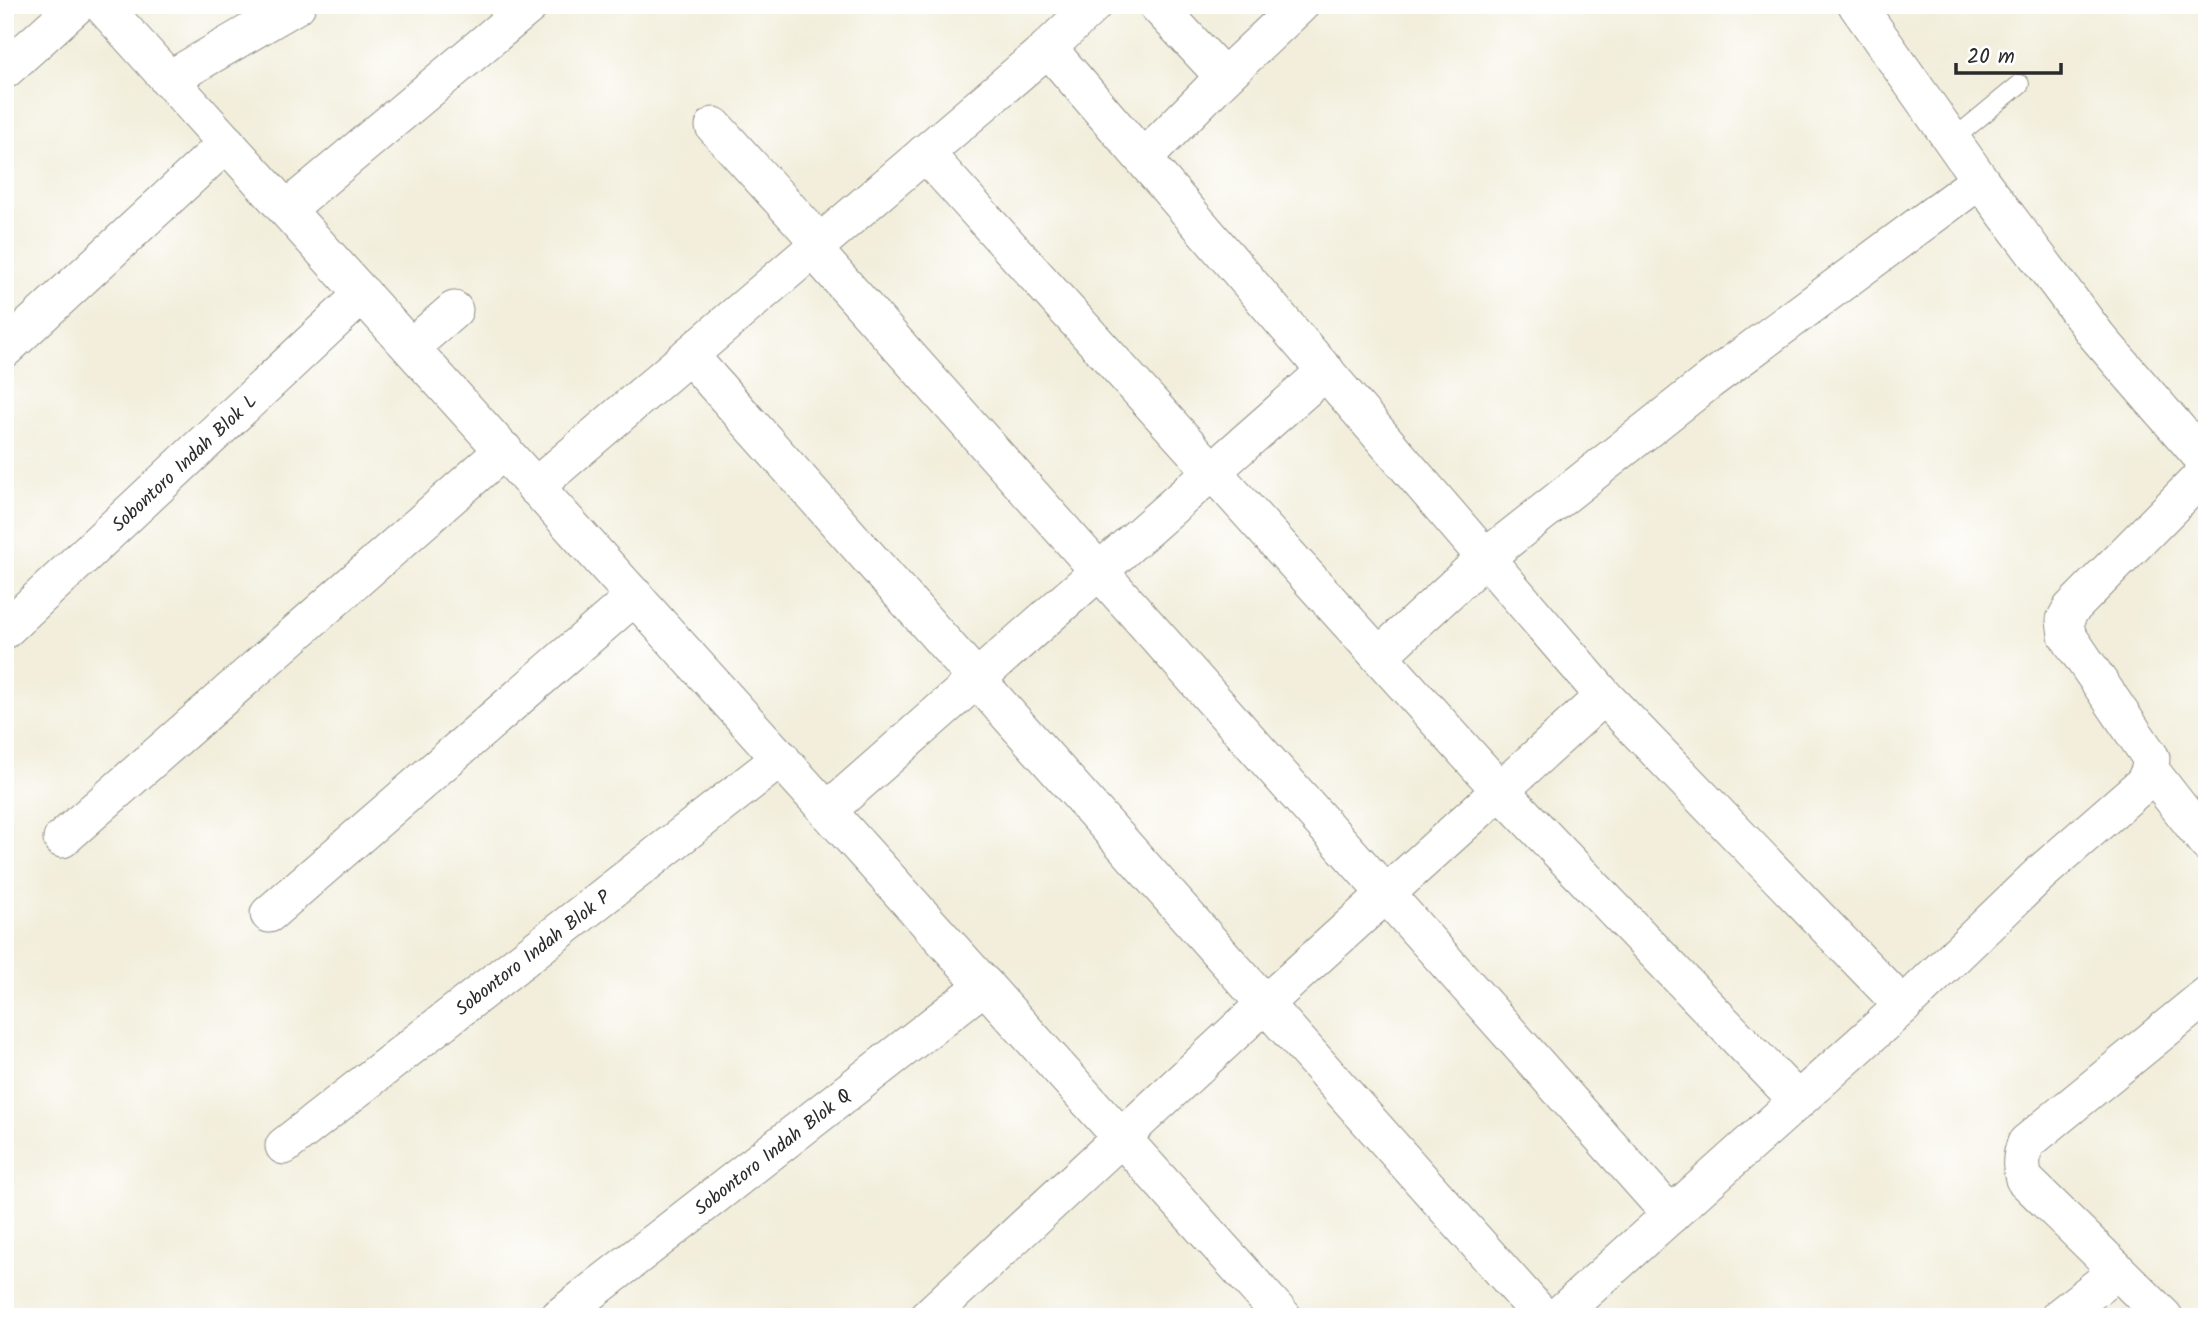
<svg xmlns="http://www.w3.org/2000/svg" width="2212" height="1322" font-family="Kalam,sans-serif">
	<style>
		.lines { fill: none; stroke-linecap: round; stroke-linejoin: round }
		.service-casing { stroke: #8e8c83; stroke-width: 20 }
		.minor-casing { stroke: #8e8c83; stroke-width: 39 }
		.service { stroke: #fff; stroke-width: 18 }
		.minor { stroke: #fff; stroke-width: 37 }
		.labels { text-anchor: middle; stroke-width: 7; stroke-linejoin: round; paint-order: stroke }
		.street-label { font-size: 19px; fill: #2b2b2b; stroke: #fff }
	</style>
	<rect width="100%" height="100%" fill="#fff"/>
	<filter id="ink" filterUnits="userSpaceOnUse"><feTurbulence type="fractalNoise" baseFrequency=".0143" numOctaves="2"/><feDisplacementMap in="SourceGraphic" scale="14" xChannelSelector="R" yChannelSelector="G"/><feConvolveMatrix kernelMatrix="1 2 1 2 8 2 1 2 1" color-interpolation-filters="sRGB"/></filter>
	<filter id="wash" filterUnits="userSpaceOnUse"><feTurbulence type="fractalNoise" baseFrequency=".00686" numOctaves="4" result="noise"/><feDisplacementMap in="SourceGraphic" scale="28" xChannelSelector="R" yChannelSelector="G"/><feGaussianBlur stdDeviation="1.57" result="paint"/><feColorMatrix in="noise" values="0 0 0 0 0 0 0 0 0 0 0 0 0 0 0 0 0 1.4 0 .05"/><feComposite in="paint" operator="in"/></filter>
	<g filter="url(#wash)">
		<rect width="100%" height="100%" fill="#f2eedb"/>
	</g>
	<g filter="url(#ink)">
		<g class="lines">
			<defs>
				<path id="service" d="M1952,140L2020,84"/>
				<g id="minor">
					<path d="M102,5L1283,1317"/>
					<path d="M1157,5L1224,77"/>
					<path d="M1857,5L1980,180L2097,336L2207,463"/>
					<path d="M1048,48L1093,5"/>
					<path d="M5,70L77,5"/>
					<path d="M168,80L297,5"/>
					<path d="M714,126L819,242"/>
					<path d="M925,153L1500,790L1798,1101"/>
					<path d="M1144,158L1224,77L1300,5"/>
					<path d="M287,209L530,5"/>
					<path d="M813,249L1671,1215"/>
					<path d="M411,347L454,310"/>
					<path d="M5,349L227,143"/>
					<path d="M689,355L1543,1317"/>
					<path d="M535,487L1048,48L1604,696L1903,1006L1557,1317"/>
					<path id="s1" d="M5,630L363,294"/>
					<path d="M1379,656L1485,558L1709,381L1980,180"/>
					<path d="M2150,770L2207,843"/>
					<path d="M827,811L1326,371"/>
					<path d="M62,839L504,450"/>
					<path d="M269,914L635,596"/>
					<path d="M1903,1006L2042,872L2144,783L2150,770L2151,758L2067,635L2065,620L2071,609L2207,471"/>
					<path id="s2" d="M284,1146L781,758"/>
					<path d="M2115,1268L2164,1317"/>
					<path id="s3" d="M559,1317L985,985"/>
					<path d="M928,1317L1266,1003L1604,696"/>
					<path d="M2059,1317L2101,1284L2115,1268L2024,1179C2020,1166 2021,1155 2026,1143L2207,995"/>
				</g>
			</defs>
			<use href="#service" class="service-casing"/>
			<use href="#minor" class="minor-casing"/>
			<use href="#service" class="service"/>
			<use href="#minor" class="minor"/>
		</g>
	</g>
	<g class="labels">
		<g class="street-label">
			<text dy="7" stroke="none"><textPath href="#s1" startOffset="245">Sobontoro Indah Blok L</textPath></text>
			<text dy="7" stroke="none"><textPath href="#s2" startOffset="315">Sobontoro Indah Blok P</textPath></text>
			<text dy="7" stroke="none"><textPath href="#s3" startOffset="270">Sobontoro Indah Blok Q</textPath></text>
		</g>
	</g>
	<rect width="2212" height="1322" fill="none" stroke="#fff" stroke-width="28"/>
	<path d="M1956 63v10h105v-10" fill="none" stroke="#2b2b2b" stroke-width="3.5"/>
	<text x="1967" y="63" font-size="21" fill="#2b2b2b" stroke="#ffffff" stroke-width="5" paint-order="stroke">20 m</text>
</svg>
